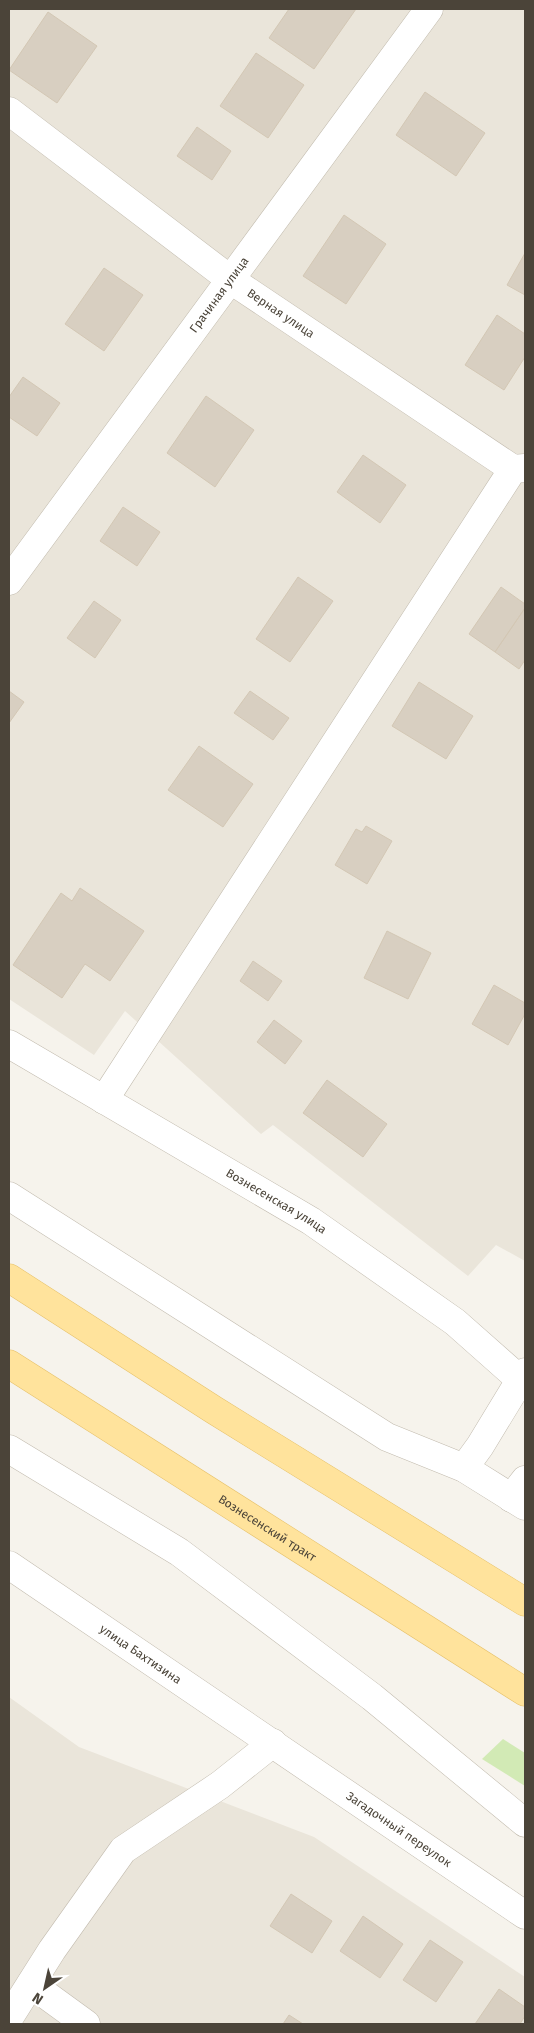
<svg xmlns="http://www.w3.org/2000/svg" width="534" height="2033" font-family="'Fira Sans',sans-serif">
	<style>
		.residential { fill: #eae5da }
		.green { fill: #d2eab5 }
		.building { fill: #d8cfc1; stroke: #d3c7b4 }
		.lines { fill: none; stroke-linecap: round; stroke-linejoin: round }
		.minor-casing { stroke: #c2bbae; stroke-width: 29 }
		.major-casing { stroke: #e6c16a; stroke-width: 29 }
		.minor { stroke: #fff; stroke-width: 28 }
		.major { stroke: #ffe39c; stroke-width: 28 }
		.labels { text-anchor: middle; stroke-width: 4.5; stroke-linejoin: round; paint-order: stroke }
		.street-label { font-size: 12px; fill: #4b4439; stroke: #fff }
	</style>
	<rect width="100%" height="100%" fill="#f6f3ec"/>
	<path class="residential" d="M9,9H525V1261L496,1245L468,1276L273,1125L261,1134L125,1011L94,1055L9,999Z
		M9,1697L79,1747L314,1837L525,1977V2024H9Z"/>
	<path class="green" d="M503,1739L525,1753V1786L482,1759Z"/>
	<path class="building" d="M289,9H356L314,69L269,38Z
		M48,12L97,46L57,103L9,70Z
		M256,53L304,85L268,138L220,106Z
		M425,92L485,133L456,176L396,135Z
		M197,127L231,151L212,180L177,156Z
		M344,215L386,244L346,304L303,276Z
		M525,253V295L507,285Z
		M104,268L143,295L104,351L65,324Z
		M497,315L525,334V357L504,390L465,365Z
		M23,377L60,403L37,436L9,417V397Z
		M206,396L254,430L215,487L167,453Z
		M363,455L406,485L380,523L337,492Z
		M123,507L160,532L137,566L100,541Z
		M298,577L333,601L290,662L256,639Z
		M501,587L525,604V608L495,652L469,634Z
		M94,601L121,620L95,658L67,638Z
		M525,608V660L519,669L495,652Z
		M419,682L473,716L446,759L392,726Z
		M9,691L24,702L9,723Z
		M250,691L289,718L273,740L234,713Z
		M199,746L253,784L223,827L168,790Z
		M366,826L392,841L367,884L335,865L356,829L362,832Z
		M80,888L144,931L110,981L85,964L62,998L13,965L61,893L72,901Z
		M387,931L431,953L408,999L364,978Z
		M253,961L282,981L268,1001L240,981Z
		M494,985L525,1003V1014L508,1045L472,1024Z
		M274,1020L302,1041L285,1064L257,1042Z
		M327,1080L387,1124L363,1157L303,1113Z
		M291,1894L332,1921L312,1953L270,1926Z
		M363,1916L403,1944L380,1978L340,1951Z
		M430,1940L463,1962L436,2002L403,1980Z
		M499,1989L525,2007V2016L520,2024H475Z
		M289,2015L303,2024H283Z"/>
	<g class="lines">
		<defs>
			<g id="minor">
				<path id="s1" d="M9,111L231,280L513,469"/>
				<path id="s2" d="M9,581L429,9"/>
				<path id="s3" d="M9,1044L311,1221L455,1322L525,1384"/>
				<path d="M104,1100L513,469L525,468"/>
				<path d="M9,1196L387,1437L464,1468L525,1506"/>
				<path d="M9,1449L179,1552L372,1697L525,1823"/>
				<path d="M464,1468L480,1446L525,1372"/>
				<path d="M511,1498L525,1480"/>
				<path id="s4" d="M9,1565L525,1915"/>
				<path d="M31,1984L86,2024"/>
				<path d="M9,2018L52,1950L123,1850L220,1785L273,1743"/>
			</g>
			<g id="major">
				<path d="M9,1278L214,1410L525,1602"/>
				<path id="s5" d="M9,1364L525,1692"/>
			</g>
		</defs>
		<use href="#minor" class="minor-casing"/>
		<use href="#major" class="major-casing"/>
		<use href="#minor" class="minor"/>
		<use href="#major" class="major"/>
	</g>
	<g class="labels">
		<g class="street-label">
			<text dy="4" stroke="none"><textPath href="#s2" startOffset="355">Грачиная улица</textPath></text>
			<text dy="4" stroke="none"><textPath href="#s1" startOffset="339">Верная улица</textPath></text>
			<text dy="4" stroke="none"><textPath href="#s3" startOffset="310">Вознесенская улица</textPath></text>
			<text dy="4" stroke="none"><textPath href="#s5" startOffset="306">Вознесенский тракт</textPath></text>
			<text dy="4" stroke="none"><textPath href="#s4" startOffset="159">улица Бахтизина</textPath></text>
			<text dy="4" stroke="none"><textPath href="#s4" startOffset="471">Загадочный переулок</textPath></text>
		</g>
	</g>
	<rect width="534" height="2033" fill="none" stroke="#4b4439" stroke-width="20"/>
	<g transform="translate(45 1988) rotate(214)" stroke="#ffffff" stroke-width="4" paint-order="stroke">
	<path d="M0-4L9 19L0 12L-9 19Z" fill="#4b4439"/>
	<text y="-8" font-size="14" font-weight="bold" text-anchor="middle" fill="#4b4439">N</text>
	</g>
</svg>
